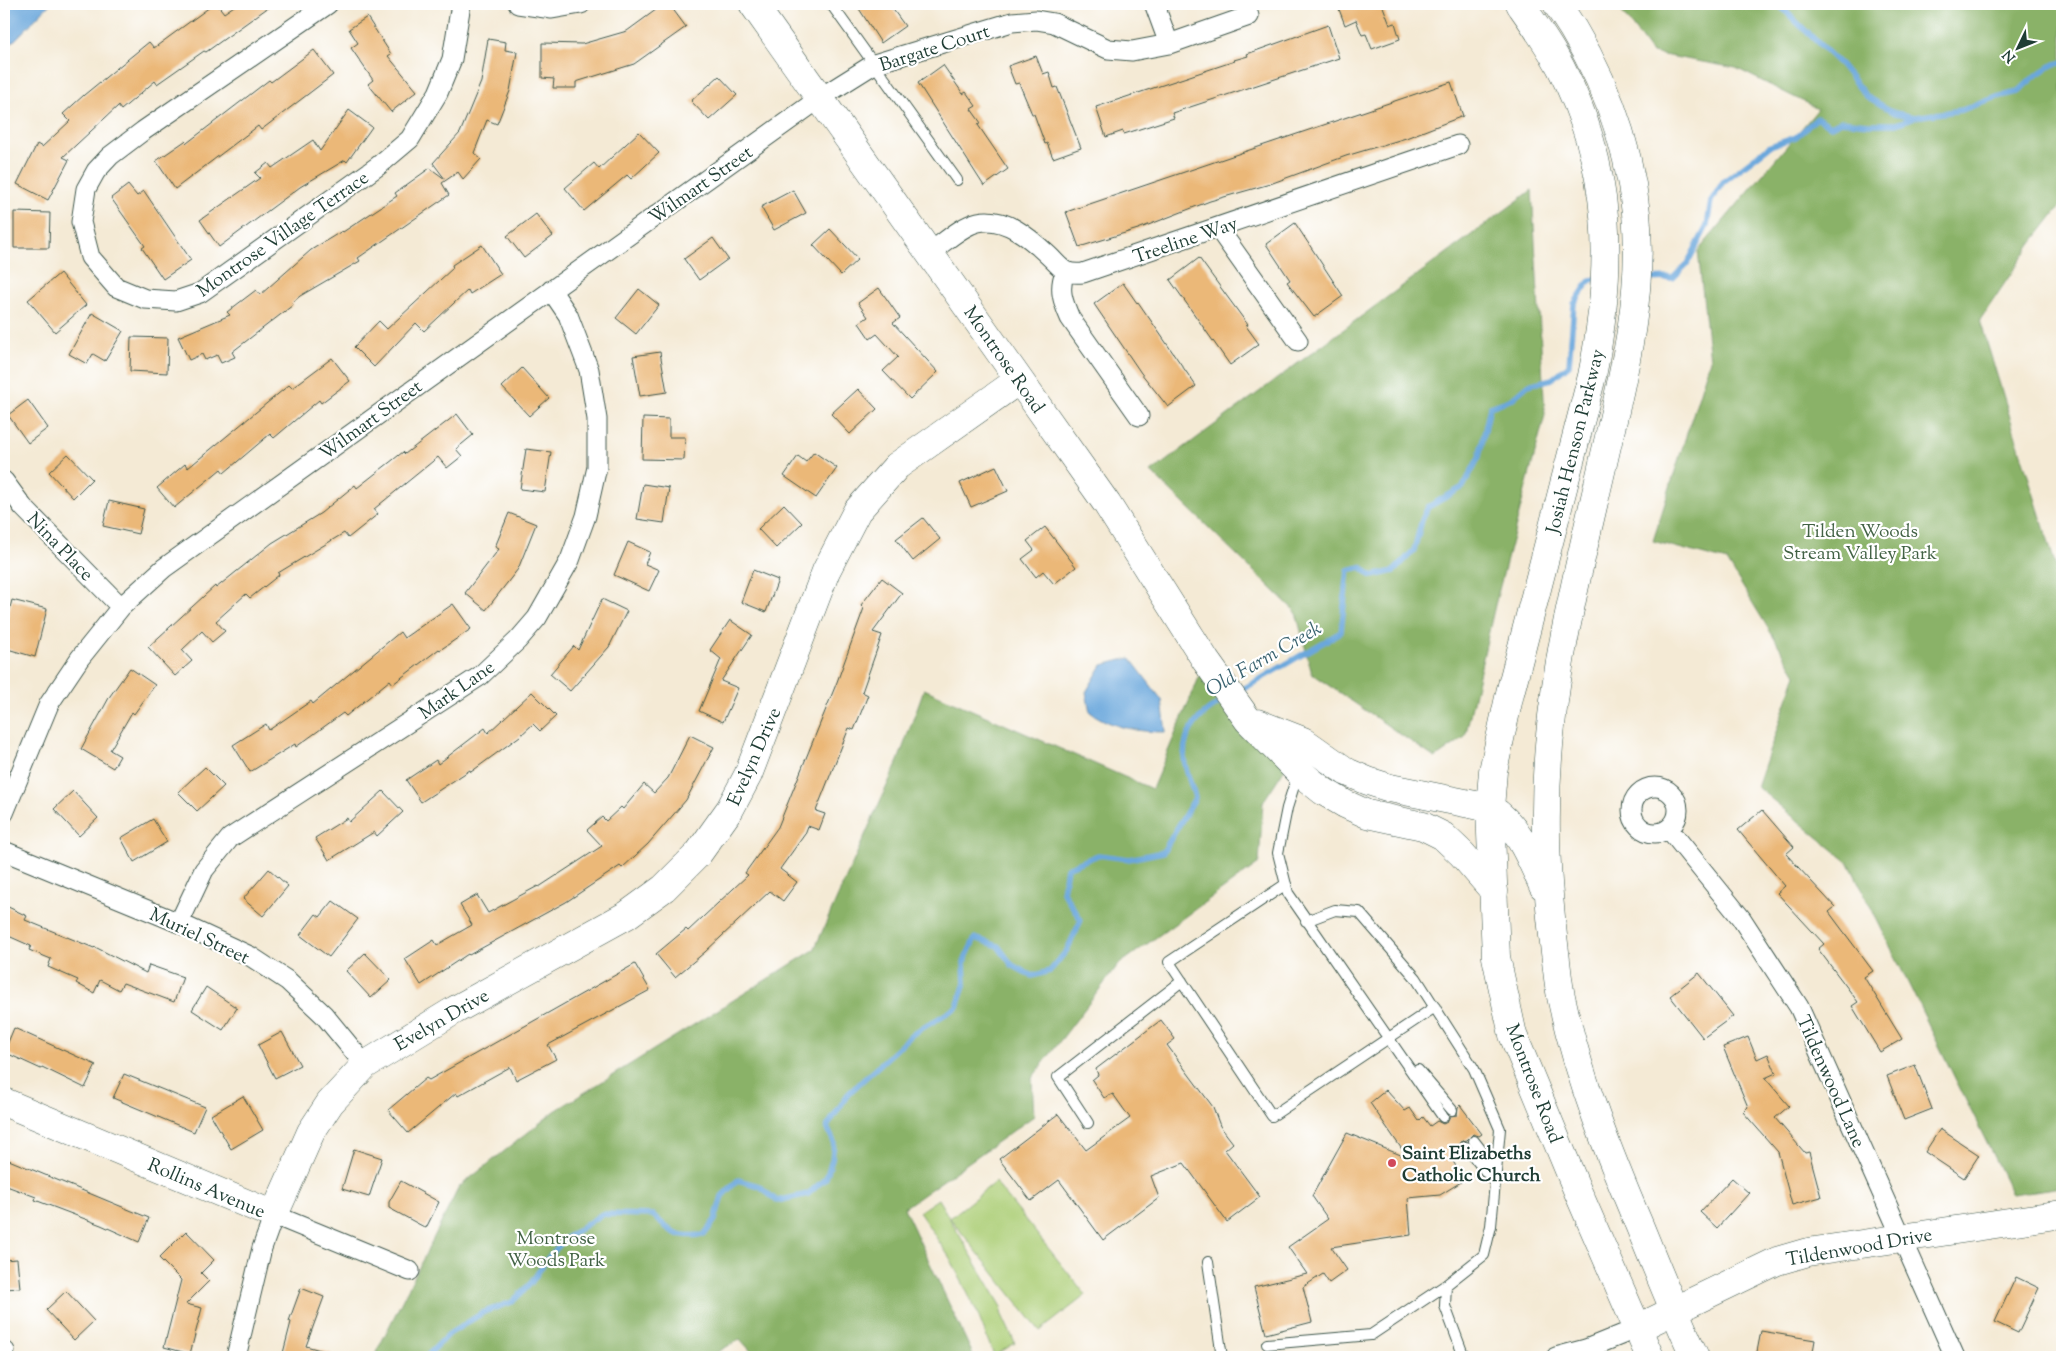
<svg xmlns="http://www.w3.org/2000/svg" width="2066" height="1361" font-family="'Sorts Mill Goudy',serif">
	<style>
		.green { fill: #adcf78; stroke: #668656 }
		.forest { fill: #8ab268; stroke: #54784e }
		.water { fill: #6aa7dc; stroke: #447288 }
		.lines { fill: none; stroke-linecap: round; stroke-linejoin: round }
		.stream { stroke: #6aa7dc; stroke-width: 5.5 }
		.building { fill: #ebb878 }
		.lane-casing { stroke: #3f574c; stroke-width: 12 }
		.street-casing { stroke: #3f574c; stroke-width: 21 }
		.secondary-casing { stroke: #3f574c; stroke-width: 29 }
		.primary-casing { stroke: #3f574c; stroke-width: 29 }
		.lane { stroke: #fff; stroke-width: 10 }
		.street { stroke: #fff; stroke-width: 19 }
		.secondary { stroke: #fff; stroke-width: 28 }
		.primary { stroke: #fff; stroke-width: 28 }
		.poi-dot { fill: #d1495b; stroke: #fff; stroke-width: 2 }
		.labels { text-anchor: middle; stroke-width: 4.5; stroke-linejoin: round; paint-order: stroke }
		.street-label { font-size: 19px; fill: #1f3d34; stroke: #fff }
		.park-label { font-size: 19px; fill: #426245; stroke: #fff }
		.poi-label { font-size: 19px; font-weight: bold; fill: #1f3d34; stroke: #fff; text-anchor: start }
		.water-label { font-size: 20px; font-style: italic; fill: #39626f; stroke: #fff }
	</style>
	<rect width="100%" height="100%" fill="#fff"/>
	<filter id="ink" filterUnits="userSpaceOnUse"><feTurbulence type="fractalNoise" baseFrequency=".02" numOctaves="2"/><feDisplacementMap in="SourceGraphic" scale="10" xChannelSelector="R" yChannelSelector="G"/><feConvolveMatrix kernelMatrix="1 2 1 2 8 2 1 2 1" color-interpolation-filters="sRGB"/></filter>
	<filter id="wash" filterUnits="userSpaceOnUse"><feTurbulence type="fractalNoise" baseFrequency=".0096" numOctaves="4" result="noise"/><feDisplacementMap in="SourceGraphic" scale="20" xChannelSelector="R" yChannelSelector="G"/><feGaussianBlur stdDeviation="1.12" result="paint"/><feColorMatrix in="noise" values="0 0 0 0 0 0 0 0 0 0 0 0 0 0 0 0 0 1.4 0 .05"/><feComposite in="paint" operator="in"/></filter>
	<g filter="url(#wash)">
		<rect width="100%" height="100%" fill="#f4ead5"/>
		<path class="green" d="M995,1182L1086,1295L1040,1331L950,1218Z
			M938,1199L1002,1307L1001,1313L1015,1343L994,1356L977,1312L950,1258L919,1212Z"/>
		<path class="forest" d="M1616,4H2062V204L2031,244L1980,320L2062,586V1187L2012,1194L1849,863L1757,787L1796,674L1727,561L1653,541L1710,360L1698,251L1818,109L1736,68L1652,53Z
			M1532,190L1545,415L1495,605L1465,737L1435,758L1312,674L1296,612L1151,472Z
			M1206,661L1291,759L1263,802L1259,863L1118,965L1032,1078L1034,1116L904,1208L974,1357H756L740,1339L709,1357H374L459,1187L555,1111L814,950L898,761L924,689L1152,789Z"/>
		<path class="water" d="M4,4H50L12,43L4,46Z
			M1130,658L1162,700L1166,732C1139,732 1112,728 1090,712L1086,692L1102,665Z"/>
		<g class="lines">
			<path class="stream" d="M1778,4L1841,65L1866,96L1895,113L1914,117
				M1645,279L1673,278L1687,264L1707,226L1711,201L1723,182L1770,146L1796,137L1817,118L1831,126L1841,121L1868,124H1896L1915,117L1962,110L1997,97L2018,92L2034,77L2054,64L2062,63
				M1238,692L1341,632L1348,570L1361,567L1372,576L1394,571L1414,550L1422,520L1428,507L1463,487L1479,457L1490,407L1512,399L1528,385L1552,379L1569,365L1574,304L1590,280L1598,279
				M426,1357L449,1334L484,1312L512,1302L531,1283L547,1259L566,1238L602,1214L653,1215C674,1235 675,1237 704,1235L715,1220L722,1196L738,1180L759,1186L777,1201L808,1194L826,1178L832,1160L834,1142L827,1127L848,1094L913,1034L957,1007L965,983L964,962L975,938L998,946L1012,965L1032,976L1050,971L1067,950L1081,920L1063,892L1067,868L1098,855L1129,859L1163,852L1195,798C1192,785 1184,769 1184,756C1184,728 1203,712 1226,699"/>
		</g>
		<g id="blocks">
			<path class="building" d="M214,4H217L224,13L237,4H273L206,52L204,51L157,84L155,81L121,110L118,106L63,157L69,160L48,200L17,184L37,144L42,147L70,121L63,114L84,95L149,42L154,48Z
				M664,4H669L686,27L634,64L576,82V88H553L554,79L542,78V43L582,44L627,31Z
				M856,4H889L905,26L881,43Z
				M1337,4H1382L1390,25L1395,23L1400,39L1372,49L1366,34L1362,35L1356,20L1345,25Z
				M367,17L391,54L388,56L417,91L391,112L368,84L373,80L351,48L358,43L349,29Z
				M1328,25L1339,58L1172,113L1174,118L1124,134L1123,131L1106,137L1096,107L1235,61L1234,60L1248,56L1247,54Z
				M488,39L506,42L505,50L517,52L510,91L497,124L487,120L474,153L481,159L463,179L458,172L442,183L449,195L358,258L360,261L300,296L292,303L293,305L232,352L235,357L221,363L217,355L205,360L202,354L189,360L178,337L230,315L227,312L256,290L260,295L311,250L342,231L343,232L397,196L395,193L430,168L445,179L433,163L460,133L481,82Z
				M314,50L333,75L261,130L258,126L175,189L156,161L185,141L187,143L269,80L271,82Z
				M1036,56L1043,74L1049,72L1054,88L1057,87L1081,148L1053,158L1047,143L1045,144L1034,114H1032L1019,83L1015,84L1008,66Z
				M943,65L963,94L966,92L976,106L971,109L981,123L978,125L1008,169L984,186L918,83Z
				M719,76L737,95L709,120L691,101Z
				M1451,82L1463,116L1406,138L1346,156L1270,184L1210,201L1138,229L1079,247L1066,212Z
				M349,110L372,127L347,162L345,160L300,187L219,247L200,220L260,178L255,173L268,163L272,168L313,140L320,151Z
				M639,132L659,153L631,179L627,175L584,211L565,188L594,163L599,169Z
				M128,185L137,196L144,191L191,260L163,279L142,248L145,246L111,198Z
				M793,190L806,213L774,230L761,207Z
				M14,212L50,213L49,248H14Z
				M536,214L553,236L524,258L507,236Z
				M1295,223L1343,296L1314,317L1287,282L1290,280L1266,244Z
				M830,229L858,259L841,275L813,245Z
				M713,238L728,259L699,280L684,259Z
				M482,245L501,274L470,294L468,290L424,331L416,323L374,367L354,347L379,321L387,329L453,268L452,265Z
				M1199,258L1248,325L1246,326L1259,344L1230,365L1170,280Z
				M60,273L86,305L55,332L28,300Z
				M1123,283L1137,303L1138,302L1196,386L1168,407L1141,373L1094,304Z
				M879,288L900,318L893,323L938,372L910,399L883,371L898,357L877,334L870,339L859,323L868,317L858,303Z
				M639,289L659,305L636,334L616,318Z
				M92,313L123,331L105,361L93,354L87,364L69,354Z
				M131,337L168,338L167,373L130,371Z
				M660,352L667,392L640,396L633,356Z
				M332,358L350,381L321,403L319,400L274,438L270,434L224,473L221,469L174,508L157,488L185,464L188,468L289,385L292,388Z
				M522,368L549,398L529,416L502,387Z
				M858,389L877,409L850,434L831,414Z
				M28,400L48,428L28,443L8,415Z
				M457,414L473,435L456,449L462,456L447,468L438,457L374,509L378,514L348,538L344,533L278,573L279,575L250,598L246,594L216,621L225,631L212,642L202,631L182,650L192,661L175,676L148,647L215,586L216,588L272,543L321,513L355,485L357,488L403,452L405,454Z
				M643,418L669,419V437H685L684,460L642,459Z
				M526,449L551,452L545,492L520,489Z
				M814,452L837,468L816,498L784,476L798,456L806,462Z
				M68,454L92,479L73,498L49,472Z
				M996,466L1008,491L971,507L960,483Z
				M643,484L669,488L664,523L637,519Z
				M109,501L144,509L138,534L103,526Z
				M784,504L802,523L776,548L758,529Z
				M509,513L536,524L518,569L486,610L465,593L499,549L495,547Z
				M923,518L940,539L913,561L896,539Z
				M1045,527L1076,567L1054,584L1043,571L1036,577L1022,559L1034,550L1027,541Z
				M628,542L650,552L645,564L659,570L649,591L614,575Z
				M753,570L778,580L766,612L741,602Z
				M882,578L902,593L873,632L882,635L862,692L868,695L854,730L849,728L816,811L825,814L819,830L808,826L805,834L780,869L797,882L783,901L770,891L705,952L675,977L656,954L686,929L688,931L748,875L745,873L778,827L837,682L864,608L861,605Z
				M602,599L627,611L609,647L570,691L550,674L574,646L578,650Z
				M12,600L47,609L35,657L4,648V631Z
				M453,604L471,629L440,650L439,649L393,684L390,680L346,716L343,713L296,747L295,744L250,772L233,745L266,724L269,730L311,701L313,704L400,632L404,638Z
				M730,620L752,635L721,681L738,688L723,722L699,711L721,659L710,650Z
				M130,668L155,685L134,714L132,712L110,750L120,756L113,768L81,749L110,696Z
				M532,692L556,716L540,731L533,724L520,736L471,772L470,770L421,802L406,780L436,760L438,764L485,728L488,733Z
				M690,735L714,747L686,800L648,844L622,868L620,866L566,902L469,955L468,954L421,985L405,959L434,940L437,945L472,925L460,905L477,895L488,913L538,886L539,887L602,846L587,830L602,817L606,821L621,807L623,809L644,784L654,793L668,778Z
				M205,767L224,786L197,811L178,792Z
				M73,791L98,818L79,836L54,809Z
				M383,791L403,812L377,836L374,832L329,860L315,838L347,818L349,822Z
				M1762,810L1794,847L1786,854L1835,907L1829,912L1873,971L1864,977L1902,1039L1880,1052L1852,1006L1858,1002L1818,949L1824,944L1777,893L1785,886L1738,830Z
				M153,819L167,842L134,862L121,838Z
				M269,869L288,886L263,916L243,899Z
				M333,901L358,919L329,957L300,935L316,914L320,917Z
				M4,905L27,916L25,920L94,948L95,947L146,973L149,965L183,977L174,1002L123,983L119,990L100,980L94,993L76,983L78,980L48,967L51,959L29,950L31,946L4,934Z
				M365,953L391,980L371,998L346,971Z
				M635,964L650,990L548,1045L556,1059L516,1080L510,1067L458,1096L456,1093L408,1133L388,1110L426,1078L429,1080Z
				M1699,973L1733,1016L1703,1038L1670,996Z
				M206,987L237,1008L223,1030L192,1010Z
				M1161,1020L1175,1039L1167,1045L1213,1107L1220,1126L1233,1143L1225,1150L1260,1197L1227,1222L1184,1163L1151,1176L1159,1198L1103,1240L1059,1180L1031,1201L999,1159L1058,1114L1086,1150L1130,1118L1113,1094L1104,1098L1092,1080L1098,1075L1096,1069Z
				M14,1028L96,1065L85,1088L42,1067L41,1069L4,1052Z
				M282,1032L300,1065L275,1078L258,1045Z
				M1748,1037L1757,1059L1768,1054L1776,1073L1765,1078L1789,1106L1775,1118L1805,1153L1809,1152L1821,1197L1792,1205L1778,1152L1743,1112L1748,1107L1723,1047Z
				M1915,1065L1932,1109L1904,1120L1887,1076Z
				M124,1074L205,1107L194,1132L113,1098Z
				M1386,1090L1405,1111L1410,1108L1419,1121L1423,1117L1430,1126L1437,1121L1443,1124L1447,1122L1450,1116L1457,1115L1458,1107L1460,1105L1482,1134L1479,1136L1473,1134L1467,1140L1462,1141L1459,1145L1460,1151L1451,1158L1457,1168L1454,1171L1461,1182L1440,1195L1408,1198L1411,1235L1331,1247L1347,1270L1329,1283L1323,1274L1303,1287L1312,1322L1266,1334L1254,1287L1307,1274L1288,1247L1328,1219L1312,1196L1347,1133L1408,1158L1370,1103Z
				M243,1096L263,1130L231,1149L211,1115Z
				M1940,1129L1979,1155L1964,1178L1925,1152Z
				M354,1149L382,1158L369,1197L342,1189Z
				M4,1158L149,1218L139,1242L101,1225L35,1200L36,1197L4,1185Z
				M1732,1178L1749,1193L1717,1228L1700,1212Z
				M401,1181L439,1202L426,1228L389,1208V1202Z
				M186,1231L214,1260L201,1273L209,1281L186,1304L202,1308L190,1354L164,1347L181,1280L159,1258Z
				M17,1259L20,1288L4,1289V1260Z
				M2016,1277L2039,1288L2018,1333L1995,1322Z
				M301,1288L324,1297L306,1346L331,1353V1357H282L291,1322L289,1321Z
				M66,1291L94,1321L74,1340L46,1310Z
				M1761,1331L1815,1340L1812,1357H1756Z"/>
		</g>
	</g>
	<g filter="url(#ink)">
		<use href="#blocks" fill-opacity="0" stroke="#3f574c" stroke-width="1"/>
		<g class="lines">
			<defs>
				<path id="lane" d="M831,4L957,180
					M1298,773L1287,808L1278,853L1288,893L1443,1117
					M1286,884L1169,962L1272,1116L1435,1007
					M1306,921L1335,910L1359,912L1416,978L1474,1069L1500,1129L1491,1226L1484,1255L1446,1285L1445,1306L1464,1357
					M1418,1070L1452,1110
					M1088,1123L1058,1077L1182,981
					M1474,1141L1495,1168
					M1466,1147L1494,1182
					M1208,1262L1222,1357
					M1267,1344L1371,1335L1446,1285"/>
				<path id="street" d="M328,4L143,131L110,156L96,171L86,189L81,222L90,257L116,287L145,299L176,301L200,293L378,166L410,139L438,93L452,59L461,4
					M518,4L552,9L581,4
					M1160,4L1155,6L1169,44
					M1218,228L1298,341
					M929,253C944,243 961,226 978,222C1005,216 1030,238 1048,255C1062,268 1063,275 1083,273L1458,145
					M1065,272C1058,289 1063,302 1070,318L1139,416
					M4,481L23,507L121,607
					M1632 810a23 23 0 1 1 46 0a23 23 0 1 1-46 0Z
					M4,813L49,704L80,658L121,607L164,568L823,96L874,64L1012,22L1036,20L1054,23L1108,49L1132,51L1169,44L1249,16L1245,4
					M1669,829L1741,918L1799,1007L1955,1357
					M4,851L179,923L250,956L288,981L324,1015L365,1065
					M179,923L204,870L230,838L480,676L518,640L537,618L570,560L586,516L597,467V419L589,370L568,315L551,290
					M4,1357L5,1351
					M236,1357L262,1248L274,1215L410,1271
					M1556,1357L1586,1349L1638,1328"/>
				<path id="secondary" d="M753,4L1107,504L1206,661L1248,720L1299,772L1323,791L1345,804L1367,814L1423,826L1443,836L1462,854L1494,891
					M1257,723L1303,741L1347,772L1368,781L1390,788L1490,808
					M4,1102L274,1215L311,1132L330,1103L365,1065L455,1010L627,915L664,888L698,854L730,809L748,775L826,571L857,511L897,466L1019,380
					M1638,1328L1777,1261L1808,1252L2062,1214"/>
				<path id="primary" d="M1520,4C1534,24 1549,45 1561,68C1613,169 1614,266 1592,376L1510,693L1493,771L1490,808L1496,957L1513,1035L1578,1192L1650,1357
					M1557,4C1600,67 1628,137 1636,213C1644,293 1624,373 1606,450C1579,569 1546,688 1546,811C1545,858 1549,905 1555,952C1557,968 1558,985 1562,1001C1579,1079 1609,1154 1640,1227C1658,1271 1675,1314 1695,1357
					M1490,808C1518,825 1530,857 1543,886"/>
			</defs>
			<use href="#lane" class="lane-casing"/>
			<use href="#street" class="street-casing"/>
			<use href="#secondary" class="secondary-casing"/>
			<use href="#primary" class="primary-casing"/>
			<use href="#lane" class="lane"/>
			<use href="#street" class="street"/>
			<use href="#secondary" class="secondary"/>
			<use href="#primary" class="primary"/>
		</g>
	</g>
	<circle class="poi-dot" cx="1392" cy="1163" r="5"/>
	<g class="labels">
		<g class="street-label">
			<text transform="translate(934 47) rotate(-18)" y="7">Bargate Court</text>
			<text transform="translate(700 184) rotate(-35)" y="7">Wilmart Street</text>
			<text transform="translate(282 233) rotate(-35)" y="7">Montrose Village Terrace</text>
			<text transform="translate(1185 239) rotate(-19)" y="7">Treeline Way</text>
			<text transform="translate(1005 359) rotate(55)" y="7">Montrose Road</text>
			<text transform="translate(370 419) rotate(-36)" y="7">Wilmart Street</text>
			<text transform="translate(1574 441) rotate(-76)" y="7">Josiah Henson Parkway</text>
			<text transform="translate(61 546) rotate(46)" y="7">Nina Place</text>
			<text transform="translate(456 689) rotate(-35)" y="7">Mark Lane</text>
			<text transform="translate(753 756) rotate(-66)" y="7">Evelyn Drive</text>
			<text transform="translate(200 935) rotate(25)" y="7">Muriel Street</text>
			<text transform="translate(441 1019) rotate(-30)" y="7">Evelyn Drive</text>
			<text transform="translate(1832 1081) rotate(66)" y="7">Tildenwood Lane</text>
			<text transform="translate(1535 1083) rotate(69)" y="7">Montrose Road</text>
			<text transform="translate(207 1187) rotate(23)" y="7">Rollins Avenue</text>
			<text transform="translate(1859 1246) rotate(-10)" y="7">Tildenwood Drive</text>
		</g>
		<g class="park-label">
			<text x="1860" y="537">Tilden Woods<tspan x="1860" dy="22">Stream Valley Park</tspan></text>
			<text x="556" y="1244">Montrose<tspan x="556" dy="22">Woods Park</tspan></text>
		</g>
		<g class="poi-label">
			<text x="1402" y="1159">Saint Elizabeths<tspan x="1402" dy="22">Catholic Church</tspan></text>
		</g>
		<g class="water-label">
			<text transform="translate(1263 658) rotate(-30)" y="7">Old Farm Creek</text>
		</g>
	</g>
	<rect width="2066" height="1361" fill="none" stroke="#fff" stroke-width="20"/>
	<g transform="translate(2018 48) rotate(227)" stroke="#ffffff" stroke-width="4" paint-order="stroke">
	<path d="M0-4L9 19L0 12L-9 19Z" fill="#1f3d34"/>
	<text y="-8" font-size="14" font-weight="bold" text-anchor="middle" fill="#1f3d34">N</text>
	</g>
</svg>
